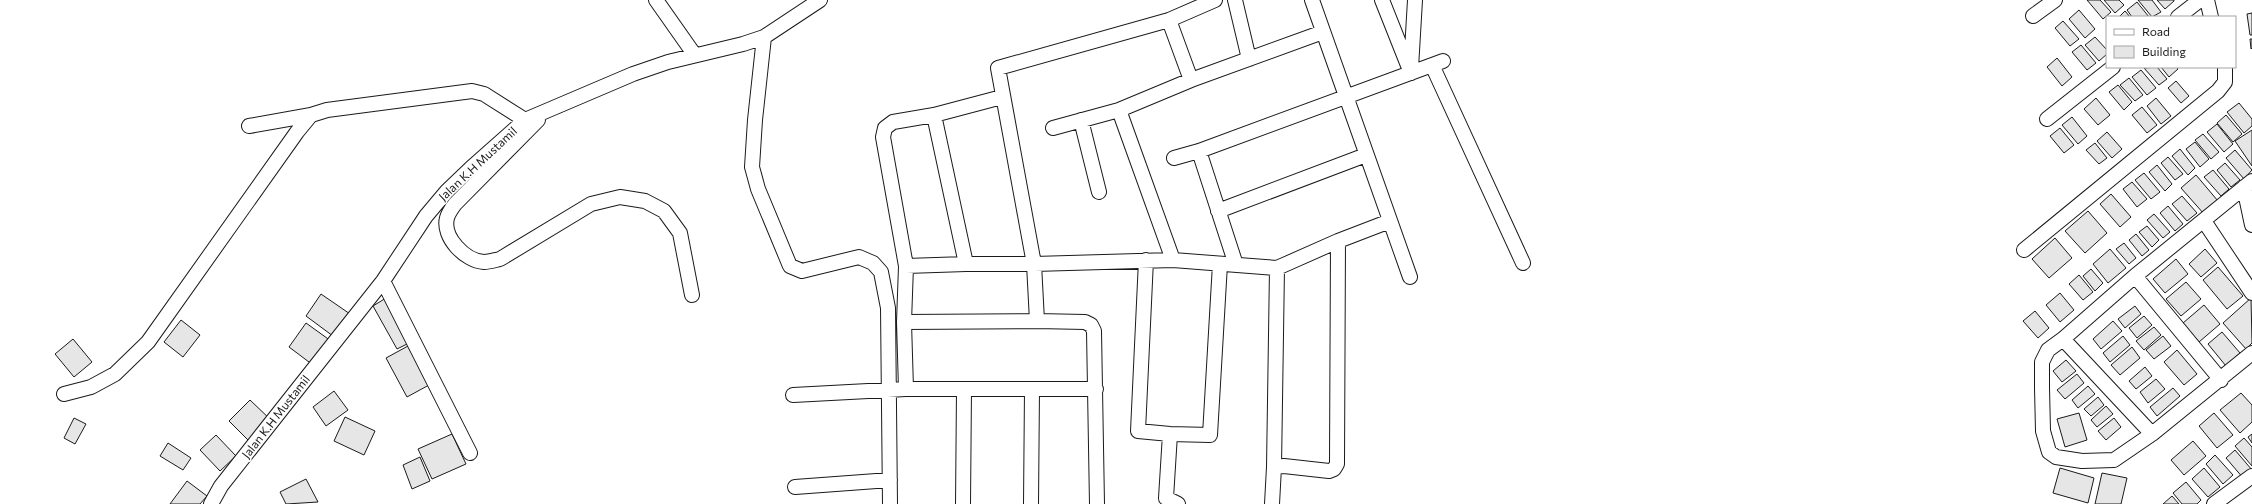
<svg xmlns="http://www.w3.org/2000/svg" width="2252" height="504" font-family="Commissioner,sans-serif">
	<style>
		.building { fill: #e6e6e6; stroke: #1a1a1a }
		.lines { fill: none; stroke-linecap: round; stroke-linejoin: round }
		.minor-casing { stroke: #1a1a1a; stroke-width: 16 }
		.minor { stroke: #fff; stroke-width: 14 }
		.labels { text-anchor: middle; stroke-width: 3; stroke-linejoin: round; paint-order: stroke }
		.street-label { font-size: 12px; fill: #1a1a1a; stroke: #fff }
	</style>
	<rect width="100%" height="100%" fill="#fff"/>
	<path class="building" d="M2087,0H2100L2111,12L2103,19Z
		M2104,0H2119L2124,5L2115,13Z
		M2138,0H2152L2161,12L2152,17Z
		M2157,0H2174V1L2165,9Z
		M2137,2L2149,17H2132L2127,10Z
		M2079,10L2095,29L2085,38L2069,19Z
		M2125,11L2130,17H2119Z
		M2252,13V35H2250L2247,14Z
		M2063,21L2079,39L2070,46L2055,28Z
		M2095,37L2107,50V54L2099,61L2085,45Z
		M2250,39H2252V48L2251,49Z
		M2081,45L2096,63L2087,70L2072,52Z
		M2057,58L2072,77L2062,86L2047,67Z
		M2157,67L2167,79L2159,85L2144,68Z
		M2161,67H2176L2178,69L2169,77Z
		M2141,70L2156,88L2147,95L2132,77Z
		M2129,78L2143,95L2135,101L2120,85Z
		M2176,81L2189,96L2181,103L2168,88Z
		M2118,85L2132,102L2124,110L2109,92Z
		M2096,98L2110,115L2098,125L2084,109Z
		M2156,98L2171,116L2161,124L2147,106Z
		M2239,103L2252,119V126L2244,133L2227,112Z
		M2142,107L2157,125L2147,133L2132,115Z
		M2226,115L2242,134L2233,142L2217,123Z
		M2072,117L2087,136L2078,144L2062,125Z
		M2217,124L2233,144L2224,152L2207,132Z
		M2060,128L2074,145L2064,153L2050,136Z
		M2252,130V166L2235,141Z
		M2107,132L2122,149L2112,158L2097,141Z
		M2203,134L2219,152L2211,159L2195,140Z
		M2195,142L2209,159L2200,167L2186,149Z
		M2095,143L2107,158L2099,164L2086,150Z
		M2180,149L2195,168L2188,175L2172,156Z
		M2235,150L2252,170L2244,179L2226,158Z
		M2168,157L2183,174L2175,180L2161,163Z
		M2225,163L2240,180L2231,187L2217,170Z
		M2157,165L2172,184L2165,191L2149,172Z
		M2213,170L2229,189L2221,196L2204,177Z
		M2144,173L2160,192L2151,199L2135,180Z
		M2196,175L2218,201L2204,214L2181,188Z
		M2132,182L2147,199L2137,207L2123,189Z
		M2111,194L2131,217L2120,227L2100,204Z
		M2182,196L2197,213L2187,221L2172,204Z
		M2168,206L2183,224L2175,231L2160,213Z
		M2088,211L2107,233L2085,253L2065,231Z
		M2154,214L2170,232L2163,238L2147,220Z
		M2147,226L2159,240L2152,247L2139,232Z
		M2136,234L2149,250L2142,256L2129,240Z
		M2055,238L2072,258L2049,278L2032,259Z
		M2124,243L2136,258L2129,264L2116,249Z
		M2110,249L2126,268L2108,283L2093,264Z
		M2205,249L2217,263L2201,277L2189,264Z
		M2176,259L2188,274L2165,293L2153,279Z
		M2218,267L2243,296L2227,309L2203,280Z
		M2091,269L2103,283L2095,291L2083,276Z
		M2079,275L2093,292L2083,300L2069,284Z
		M2186,282L2201,299L2181,316L2166,299Z
		M2060,293L2074,310L2060,322L2046,305Z
		M321,294L353,316L337,339L306,316Z
		M386,298L411,342L397,349L373,306Z
		M2251,298L2252,343L2246,349L2223,323Z
		M2204,305L2220,324L2199,342L2183,323Z
		M2135,306L2141,314L2125,328L2118,319Z
		M2035,311L2049,328L2038,338L2023,321Z
		M2144,316L2152,325L2137,338L2129,328Z
		M181,320L200,335L183,357L164,342Z
		M2113,321L2122,331L2101,349L2093,339Z
		M306,323L331,341L313,365L289,347Z
		M2154,327L2161,335L2144,350L2136,341Z
		M2222,332L2240,353L2226,366L2208,344Z
		M2123,336L2130,345L2110,362L2103,353Z
		M2163,336L2171,346L2154,359L2146,350Z
		M73,339L92,362L74,377L55,354Z
		M408,346L429,385L407,397L386,358Z
		M2132,347L2140,358L2120,375L2111,365Z
		M2177,350L2197,374L2184,385L2164,362Z
		M2066,360L2076,371L2062,382L2053,371Z
		M2145,367L2152,376L2136,389L2129,381Z
		M2077,374L2084,383L2065,399L2057,390Z
		M2156,379L2165,389L2148,403L2140,392Z
		M2088,386L2095,394L2078,408L2072,400Z
		M2173,388L2180,396L2157,416L2150,407Z
		M334,391L348,410L326,426L313,407Z
		M2241,393L2252,405V422L2240,433L2220,410Z
		M2098,397L2104,405L2091,416L2084,409Z
		M250,400L272,421L251,443L229,421Z
		M2106,406L2113,414L2097,427L2091,420Z
		M2079,413L2087,440L2065,447L2057,419Z
		M2214,413L2233,435L2217,448L2199,426Z
		M345,417L375,431L364,455L334,441Z
		M74,418L86,424L75,444L64,438Z
		M2114,418L2121,427L2106,440L2098,431Z
		M452,434L466,464L432,479L418,449Z
		M2252,434V443L2248,437Z
		M216,435L236,456L220,471L200,450Z
		M2244,438L2252,447V466L2235,446Z
		M2193,441L2206,456L2184,475L2171,460Z
		M168,443L191,458L183,470L160,456Z
		M2235,450L2252,470L2244,479L2226,458Z
		M2215,455L2233,475L2223,484L2206,464Z
		M420,457L430,481L412,489L403,465Z
		M2060,468L2094,478L2088,503L2053,493Z
		M2204,468L2220,487L2208,497L2192,479Z
		M2102,473L2127,478L2121,504H2095Z
		M306,479L318,502L286,504L280,492Z
		M187,481L207,496L200,504H170Z
		M2186,482L2201,500L2197,504H2182L2173,493Z
		M2172,496L2179,504H2163Z"/>
	<g class="lines">
		<defs>
			<path id="minor" d="M656,0L694,54
				M1215,0L1169,20L998,68L1034,264L1173,260L1277,268L1338,241L1337,464L1334,469L1329,471L1284,466L1274,467L1272,504
				M1235,0L1249,59
				M1312,0L1410,277
				M1382,0L1411,73
				M2207,0L2211,17
				M2033,16L2055,0
				M2178,17L2200,0
				M1169,20L1191,80L1119,110L1173,260
				M764,37L755,120L752,167L758,189L790,266L802,271L859,257L873,263L881,272L888,308L890,504
				M1432,65L1523,263
				M1411,68L1415,0
				M1191,80L1323,32
				M934,115L966,264
				M2047,119L2113,67
				M538,120L455,204C452,208 448,214 447,218C442,237 465,261 484,262C489,262 495,260 500,259L591,204L620,197L645,201L664,211L680,233L692,295
				M1081,120L1099,192
				M249,126L311,115
				M1053,128L1119,110
				M1199,151L1236,265
				M1174,158L1199,151L1443,61
				M2252,181L2135,276L2063,339L2048,350L2042,362V388L2043,431L2049,452L2056,457L2082,461L2114,460L2152,434L2252,353
				M2244,187L2252,225
				M1218,211L1366,155
				M2204,221L2252,293
				M1338,241L1390,221
				M2024,250L2218,91L2225,82V67
				M1146,260L1138,431L1170,434L1210,435L1220,264
				M906,266L883,137L885,128L893,122L934,115L1002,97
				M2135,276L2221,380
				M383,281L470,453
				M904,322L1037,321
				M2063,339L2152,434
				M906,389L904,322L906,266L966,264H1034L1037,321L1085,322L1091,325L1094,331L1097,504
				M64,394L91,387L115,374L148,342L297,132L311,115L327,110L472,91L484,94L525,120
				M793,395L906,389H1096
				M1170,434L1166,498L1178,504
				M1274,467L1277,268
				M795,487L890,480
				M211,504L221,486L383,281L426,216L447,191L471,168L525,120L633,74L668,62L743,44L764,37L820,0
				M963,504L964,389
				M1031,504L1032,389
				M2214,504L2252,476"/>
		</defs>
		<use href="#minor" class="minor-casing"/>
		<use href="#minor" class="minor"/>
	</g>
	<g class="labels">
		<g class="street-label">
			<text transform="translate(478 164) rotate(-43)" y="4">Jalan K.H Mustamil</text>
			<text transform="translate(276 417) rotate(-52)" y="4">Jalan K.H Mustamil</text>
		</g>
	</g>
	<rect x="2106" y="16" width="130" height="52" fill="#ffffff" stroke="#a3a3a3"/>
	<rect x="2114" y="29" width="20" height="6" fill="#ffffff" stroke="#a3a3a3"/>
	<text x="2142" y="36" font-size="12" fill="#1a1a1a">Road</text>
	<rect x="2114" y="46" width="20" height="12" fill="#e6e6e6" stroke="#a3a3a3"/>
	<text x="2142" y="56" font-size="12" fill="#1a1a1a">Building</text>
</svg>
